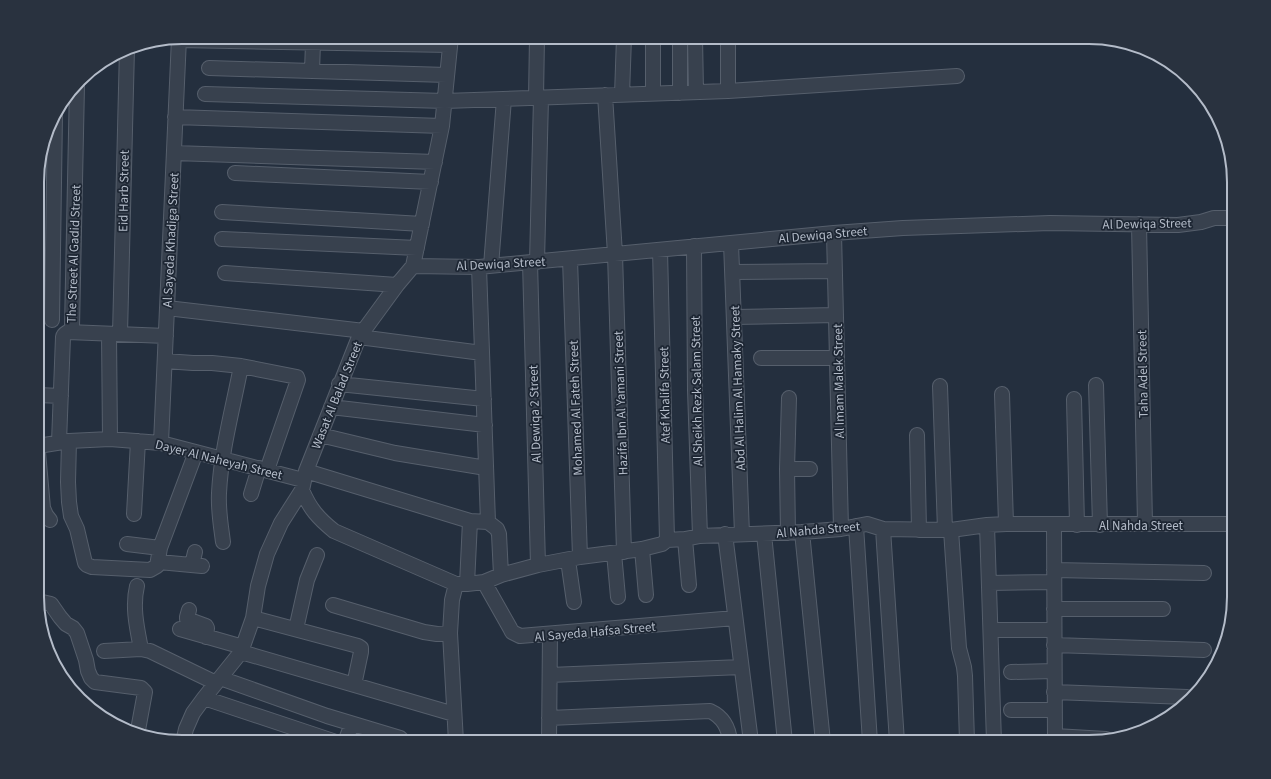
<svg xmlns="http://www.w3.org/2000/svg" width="1271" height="779" font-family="'Source Sans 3',sans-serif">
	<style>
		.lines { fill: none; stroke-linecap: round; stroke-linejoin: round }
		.street-casing { stroke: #565f6c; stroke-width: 16 }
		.street { stroke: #38414e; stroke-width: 14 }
		.labels { text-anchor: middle; stroke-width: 3.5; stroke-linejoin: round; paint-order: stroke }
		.street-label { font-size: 13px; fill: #b4bcc9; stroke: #1d2633 }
		.rim { fill: none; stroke: #b4bcc9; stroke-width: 2 }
	</style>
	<rect width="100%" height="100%" fill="#242f3e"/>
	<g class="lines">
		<defs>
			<path id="street" d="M653,37V94
				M680,37V93
				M695,37L696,92
				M728,37V91
				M179,40L450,45
				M209,68L447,75
				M312,71L313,43
				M205,94L445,101L728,91L957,76
				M605,95L615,254L624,552
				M622,95L624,37
				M536,98L537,37
				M175,117L442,126
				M174,153L435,162
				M235,173L431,182
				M222,212L422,224
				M1139,224L1145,524
				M834,233L841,529
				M222,239L417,248
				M731,243L742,534
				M694,246L695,390L700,536
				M660,250L667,540
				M570,259L580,557
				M530,262L538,565
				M537,262L541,98
				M413,266L479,267L834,233L903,228L1050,223L1178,225L1201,222L1214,218H1234
				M491,266L504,99
				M479,267L488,522
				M732,272L835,271
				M225,273L397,285
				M167,308L364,331
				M734,317L836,315
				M52,320L55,114
				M68,332L166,336
				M109,334L110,439
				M120,334L127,48
				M359,337L482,353
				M761,358H837
				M165,361L193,363H212L241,366L297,377L298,380L267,470
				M339,384L484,399
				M1096,385L1100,525
				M940,386L945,530
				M1002,394L1006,524
				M38,395L61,396
				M1074,399L1077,525
				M331,407L485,425
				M320,435L395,453L486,468
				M917,435L919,530
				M69,441L68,482L69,502L71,516L77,529L85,563L87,565L92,567L150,570L157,566L160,548L196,452
				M59,442L63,337C64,332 70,333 72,327L77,85
				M161,443L179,38
				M38,446L69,441L110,439L161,443L303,480
				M38,452L43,508L46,515L50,520
				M787,469H810
				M306,471L470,521L488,522L497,529L499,534L501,575
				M302,490C310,509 318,518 334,531L456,584H467L484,582L501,575L538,565L580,557L642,549L662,544L667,540L685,539L700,536L802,532L841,529L867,524L883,529L951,530L987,525L1006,524H1234
				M251,494L259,468
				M134,514L138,441
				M987,525L994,742
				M1054,525L1055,742
				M856,526L870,742
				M883,529L897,742
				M951,530L959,648L964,667L965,676L967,742
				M802,532L823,742
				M788,533L787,469L789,398
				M725,534L751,742
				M764,534L785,742
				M685,539L689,585
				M223,542C221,526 218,510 219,493C221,451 233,408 241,366
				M127,544L160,548
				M642,549L646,595
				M614,553L618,597
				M568,560L574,602
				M159,562L202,566
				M192,565L195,552
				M1054,570L1204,573
				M484,582L510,628L512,632L520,636L735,618
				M989,583L1054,582
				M467,584L470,521
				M137,586C132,607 137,628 141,649
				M38,601L51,604L60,617L66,624L73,628L77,633L86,660L88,671L91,678L95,682L141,688L145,692L138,730
				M333,605L424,632L437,634L450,633
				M1054,609H1163
				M189,610L187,617V619L206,626L207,628L206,637
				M253,618L358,646L361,648V652L354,685
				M180,629L243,647
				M296,629L307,580L317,555
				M991,630H1054
				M1054,645L1204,650
				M104,651L141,649L150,651L216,683
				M241,652L454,714
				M1011,672L1054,671
				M550,675L741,667
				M220,678L327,716L400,738L404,742
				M1054,692L1187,697
				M204,698L336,742
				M1011,710H1054
				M549,718L710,711C723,717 729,728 730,742
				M1055,736L1106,739
				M183,742L186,729L193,713L204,698L241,652L253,618L258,586L267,554L281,523L302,490L306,471L359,337L397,285L413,266L442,126L451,37
				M345,742L352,724
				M456,742L450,633L452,600L456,584
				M549,742L550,634"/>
		</defs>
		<use href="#street" class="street-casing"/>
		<use href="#street" class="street"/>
	</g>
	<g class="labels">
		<g class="street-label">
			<text transform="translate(123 191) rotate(-89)" y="5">Eid Harb Street</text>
			<text transform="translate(1147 223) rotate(-1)" y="5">Al Dewiqa Street</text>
			<text transform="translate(823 234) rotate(-5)" y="5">Al Dewiqa Street</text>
			<text transform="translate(170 240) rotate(-87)" y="5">Al Sayeda Khadiga Street</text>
			<text transform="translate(73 254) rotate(-88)" y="5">The Street Al Gadid Street</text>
			<text transform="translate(501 263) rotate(-3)" y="5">Al Dewiqa Street</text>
			<text transform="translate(1142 374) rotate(-91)" y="5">Taha Adel Street</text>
			<text transform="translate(838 381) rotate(-91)" y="5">Al Imam Malek Street</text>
			<text transform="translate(737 388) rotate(-92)" y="5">Abd Al Halim Al Hamaky Street</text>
			<text transform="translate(696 391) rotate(-91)" y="5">Al Sheikh Rezk Salam Street</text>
			<text transform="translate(336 395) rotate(-68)" y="5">Wasat Al Balad Street</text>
			<text transform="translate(664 395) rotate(-91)" y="5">Atef Khalifa Street</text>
			<text transform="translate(620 403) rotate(-92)" y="5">Hazifa Ibn Al Yamani Street</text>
			<text transform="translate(575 408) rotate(-92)" y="5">Mohamed Al Fateh Street</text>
			<text transform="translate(534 414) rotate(-92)" y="5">Al Dewiqa 2 Street</text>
			<text transform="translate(219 459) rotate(14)" y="5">Dayer Al Naheyah Street</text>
			<text x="1141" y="530">Al Nahda Street</text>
			<text transform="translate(818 529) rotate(-5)" y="5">Al Nahda Street</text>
			<text transform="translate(595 631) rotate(-5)" y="5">Al Sayeda Hafsa Street</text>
		</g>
	</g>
	<path d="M0 0H1271V779H0ZM182 44H1089A138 138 0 0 1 1227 182V597A138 138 0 0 1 1089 735H182A138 138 0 0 1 44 597V182A138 138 0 0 1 182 44Z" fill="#29323f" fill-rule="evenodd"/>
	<path class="rim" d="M182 44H1089A138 138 0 0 1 1227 182V597A138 138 0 0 1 1089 735H182A138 138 0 0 1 44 597V182A138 138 0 0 1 182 44Z"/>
</svg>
